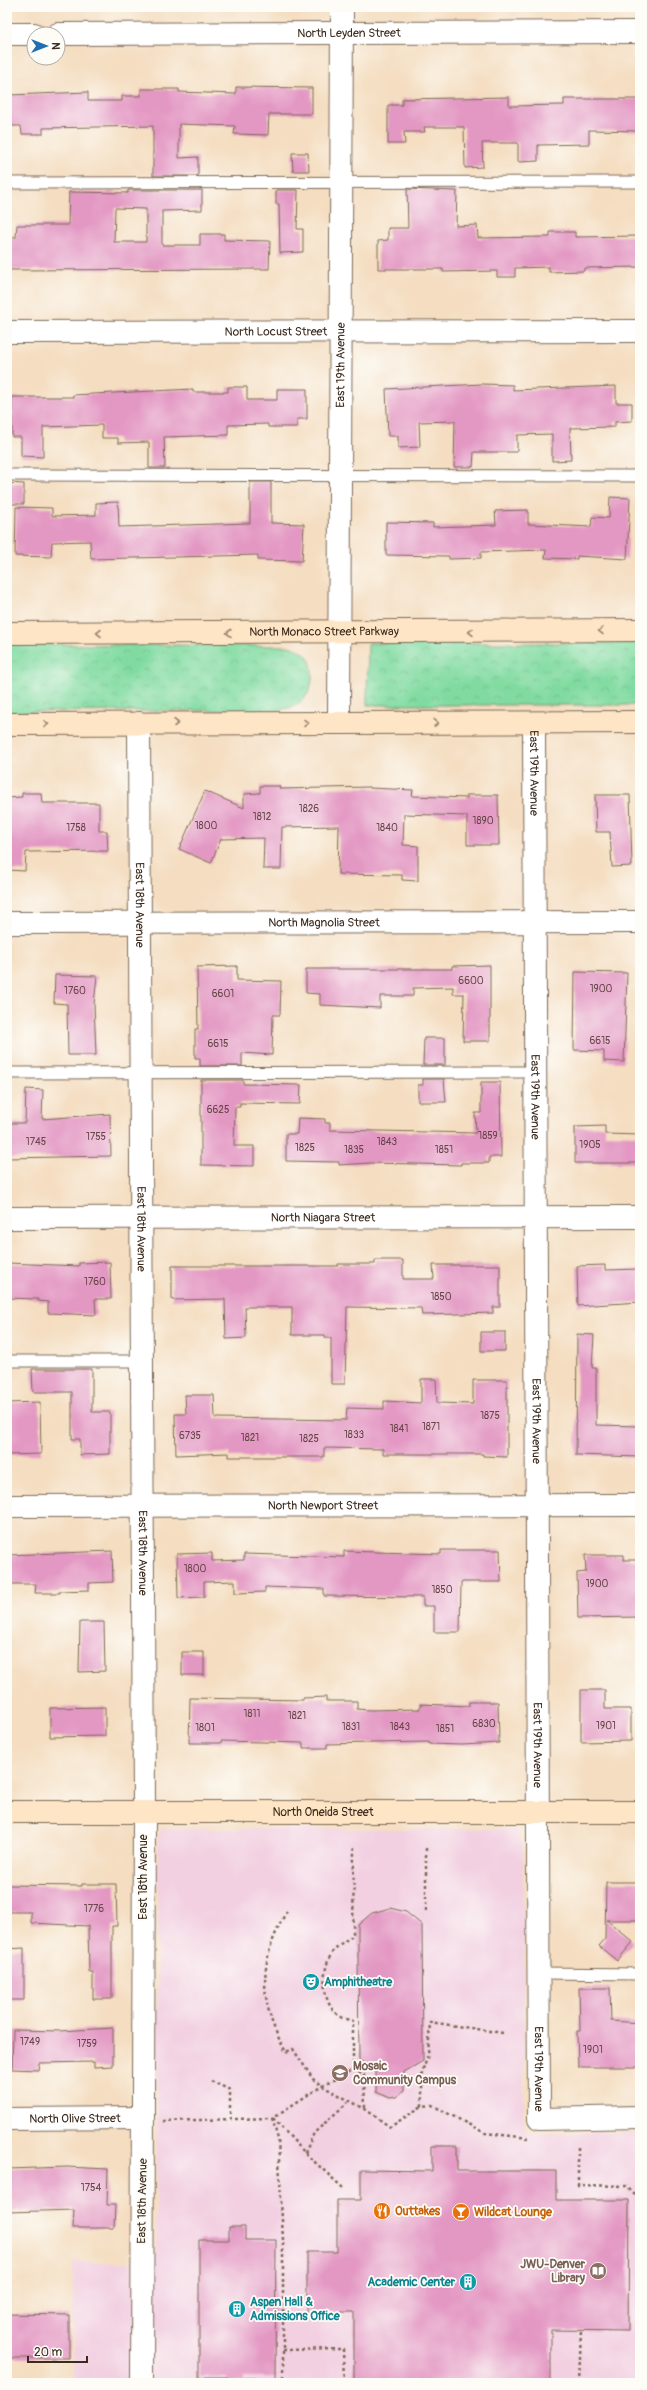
<svg xmlns="http://www.w3.org/2000/svg" width="647" height="2390" font-family="Pangolin,sans-serif">
	<style>
		.built { fill: #f2cfe1 }
		.park { fill: url(#park-crowns); stroke: #5e8260 }
		.building { fill: #e397c3; fill-rule: evenodd }
		.lines { fill: none; stroke-linecap: round; stroke-linejoin: round }
		.lane-casing { stroke: #7c6957; stroke-width: 13 }
		.street-casing { stroke: #7c6957; stroke-width: 24 }
		.secondary-casing { stroke: #7c6957; stroke-width: 24 }
		.path { stroke: #7c6957; stroke-width: 2.5; stroke-dasharray: 3 3; stroke-linecap: butt }
		.lane { stroke: #fff; stroke-width: 11 }
		.street { stroke: #fff; stroke-width: 22 }
		.secondary { stroke: #fee5c5; stroke-width: 22 }
		.oneway { stroke: #9c8872 }
		.labels { text-anchor: middle; stroke-width: 3.5; stroke-linejoin: round; paint-order: stroke }
		.number-label { font-size: 10px; fill: #654547 }
		.street-label { font-size: 12px; fill: #3b2a1e; stroke: #fdfcf7 }
		.culture-label { font-size: 12px; font-weight: bold; fill: #0d838f; stroke: #fdfcf7; text-anchor: start }
		.education-label { font-size: 12px; font-weight: bold; fill: #785e54; stroke: #fdfcf7; text-anchor: start }
		.food-label { font-size: 12px; font-weight: bold; fill: #c56008; stroke: #fdfcf7; text-anchor: start }
	</style>
	<defs>
		<pattern id="park-crowns" width="20" height="18" patternUnits="userSpaceOnUse"><rect width="20" height="18" fill="#81dba1"/><path d="M2 6a3 3 0 1 1 6 0M12 15a3 3 0 1 1 6 0" fill="none" stroke="#70bc8a"/></pattern>
	</defs>
	<rect width="100%" height="100%" fill="#fdfcf7"/>
	<filter id="ink" filterUnits="userSpaceOnUse"><feTurbulence type="fractalNoise" baseFrequency=".025" numOctaves="2"/><feDisplacementMap in="SourceGraphic" scale="8" xChannelSelector="R" yChannelSelector="G"/><feConvolveMatrix kernelMatrix="1 2 1 2 8 2 1 2 1" color-interpolation-filters="sRGB"/></filter>
	<filter id="wash" filterUnits="userSpaceOnUse"><feTurbulence type="fractalNoise" baseFrequency=".012" numOctaves="4" result="noise"/><feDisplacementMap in="SourceGraphic" scale="16" xChannelSelector="R" yChannelSelector="G"/><feGaussianBlur stdDeviation="0.9" result="paint"/><feColorMatrix in="noise" values="0 0 0 0 0 0 0 0 0 0 0 0 0 0 0 0 0 1.4 0 .05"/><feComposite in="paint" operator="in"/></filter>
	<g filter="url(#wash)">
		<rect width="100%" height="100%" fill="#f4ddc0"/>
		<path class="built" d="M163,1829H516L523,1844L524,2127L528,2132H536L640,2133V2383H73V2262L156,2263L158,1835Z"/>
		<path class="park" d="M368,643H640V705H367Z
			M7,644L288,646C295,648 302,650 307,656C311,660 312,669 312,674C313,695 300,706 281,710L7,712Z"/>
		<g id="blocks">
			<path class="building" d="M236,87L312,88V114H269L268,135L234,134L235,126L179,124V158L198,157V176H153V126L43,128V134H22L21,126H10L9,95L88,92V101H122V96H141V89H179V92L236,94Z
				M509,97V106L564,105V99H640V131L589,130V144L538,145V161L518,162V143H482L483,167L465,168L464,127H424L425,132H404L405,144H388V105H402V99Z
				M292,153H308L309,171H293Z
				M407,189L457,191L456,226L477,225L478,238L550,237V232H575V237L640,236V267L584,268V271L549,272V267L515,268V277H497V271L443,272V269H378V241L388,240V228H408Z
				M128,190H202V210L162,211V245H200V234H224V240L270,241L269,269L8,270L9,237H16L17,225H68L69,192L128,193ZM115,208L146,209V242H114Z
				M276,190H298L297,229H303V252L280,253L279,204H276Z
				M482,384L513,385V390L616,386V403H632V421L615,422V427L570,428L571,460L552,461V434L517,435V452H474L473,467H454L455,421L419,422L420,447L398,448V436H388L386,389Z
				M228,387H247V400H277V389H307V419H297V427H268V424L228,425V435L164,437L165,468H149V442L118,443V438H102V425L43,427V457L21,456V437H12V397H73V395L193,389V392H228Z
				M250,482H271V523L304,524L302,561L258,560V555L91,559L90,541L52,542L51,557L15,556L16,507L52,508V516L96,515V503L118,502L119,527L250,523Z
				M7,483L24,484V504H7Z
				M610,497L630,498L627,559L577,556V559L545,558L546,550L481,552V558L449,559V556L386,555V522L433,523V527L496,525L495,511L528,510V524L591,527L592,517L609,518Z
				M260,786H279L280,789L370,787V788L413,790L412,796L467,798V795H498L499,845H467V816L404,814L403,845L418,846V881L402,880V875L338,874L339,826L282,827L281,869H263L264,838L221,839L211,863L179,849L205,791L244,808V794L260,793Z
				M22,793H41L42,803H99V831H107L108,851L26,852L25,871L7,870V798L22,797Z
				M595,795H630L632,866L612,867L610,832H596Z
				M490,965V1041H463L464,994H453V987L413,988V996H380V1008L320,1005V994L306,993V969H452V966Z
				M237,966V980L281,981L280,1015H273L272,1055L242,1053V1066H200V1058H195V1029H198L197,967Z
				M575,972L627,973L624,1062L604,1061V1051L574,1050Z
				M55,975L97,976L94,1004L96,1055H68L67,1004L54,1003Z
				M424,1038H445V1065H423Z
				M423,1079H444L446,1102H418V1085H423Z
				M201,1080H243V1084L301,1085L300,1104L240,1103V1107H235L234,1146H254V1166L201,1165Z
				M481,1082H500L501,1157H489V1163H461V1165L370,1163L339,1165V1162L286,1161V1134H297L298,1118L325,1119V1123H330V1130L476,1133L475,1113H481Z
				M26,1089L43,1090L42,1119L110,1114L111,1156L7,1158V1123H25Z
				M605,1126V1134L640,1135V1163H575V1127Z
				M375,1260H403V1279H434L433,1265H500V1307H493V1313L422,1315L421,1308L347,1307L345,1384H331V1338H325V1335H292V1307H245L246,1338L226,1339L225,1299L172,1300V1266H338V1264H375Z
				M110,1262L111,1299H95L96,1315L48,1313V1302L38,1301V1299L7,1298V1263L79,1266V1263Z
				M605,1265V1270L640,1269V1302L578,1306L577,1266Z
				M481,1332H505V1351H481Z
				M577,1334L594,1335L592,1368H596V1425L640,1426V1457L576,1455Z
				M32,1369H92V1412H110V1454L80,1455V1439H72V1392H33Z
				M421,1379H436L437,1403L473,1404V1380H507V1457L483,1456V1454H383V1449L324,1448V1457H229V1453L176,1455L175,1414H186L185,1395H214L215,1418L346,1420L347,1408L384,1409V1401L421,1403Z
				M40,1402L41,1454L7,1455V1403Z
				M441,1550H500L501,1582H461L460,1632H434V1606H423V1597L324,1596V1589L265,1587V1592L235,1593V1581L204,1582V1597L178,1598L177,1554L212,1553V1561L244,1560V1554L344,1557V1551L441,1554Z
				M112,1551L113,1582L89,1583V1590L60,1591V1593H35L36,1584H7V1555Z
				M585,1555H624V1560H640V1617L578,1618L577,1573L586,1572Z
				M80,1622H104L105,1671L79,1672Z
				M182,1652H204V1675H182Z
				M581,1690H605V1709H631V1741L581,1742Z
				M326,1697V1701H357V1709L370,1710L420,1709V1704L469,1706V1702H498L499,1743L462,1745L429,1744V1742L370,1743L327,1744V1748H303V1743L221,1741V1743H189L190,1698L303,1700V1698Z
				M105,1707V1736L50,1737V1708Z
				M606,1882H640V1920H607L633,1942L617,1961L599,1946L605,1939Z
				M82,1884H116L117,1926H112V1999H93V1972H89L88,1926L31,1923V1912H7V1885L82,1886Z
				M390,1908L406,1912L422,1925L423,2061L404,2072V2091L396,2097L390,2098L376,2092V2070L359,2060L358,1954V1925L372,1913Z
				M24,1948V2000H7V1949Z
				M579,1988H610L611,2021L640,2023V2067H578L577,2031H580Z
				M113,2028V2066L94,2067V2062L39,2063L38,2070L12,2069L13,2030L60,2031Z
				M432,2146H457V2171H556V2200H629L628,2331L551,2330V2383H354V2312H307V2252H337V2200H361V2170L432,2171Z
				M67,2167L108,2169L107,2205H115L114,2228H73L74,2210L7,2212V2169Z
				M229,2227H245V2240H276L275,2378H244V2383H227V2377H199V2240H229Z
				M7,2314L69,2315V2358H7Z"/>
		</g>
	</g>
	<g filter="url(#ink)">
		<use href="#blocks" fill-opacity="0" stroke="#7c6957" stroke-width="1"/>
		<g class="lines">
			<defs>
				<path id="lane" d="M7,183L640,182
					M7,475L640,476
					M7,1073L535,1072
					M7,1361H141
					M539,1973L640,1974"/>
				<g id="street">
					<path d="M7,34H34"/>
					<path id="s1" d="M58,34L640,32"/>
					<path id="s2" d="M7,332L640,331"/>
					<path id="s3" d="M139,723L144,1810L142,2383"/>
					<path id="s4" d="M339,723L342,7"/>
					<path id="s5" d="M534,723L539,2119L640,2117"/>
					<path id="s6" d="M7,923L640,922"/>
					<path id="s7" d="M7,1218L640,1217"/>
					<path id="s8" d="M7,1506L640,1505"/>
					<path id="s9" d="M7,2119L143,2118"/>
				</g>
				<g id="secondary">
					<path id="s10" d="M7,633L640,630"/>
					<path d="M7,724L640,722"/>
					<path id="s11" d="M7,1812H640"/>
				</g>
			</defs>
			<use href="#lane" class="lane-casing"/>
			<use href="#street" class="street-casing"/>
			<use href="#secondary" class="secondary-casing"/>
			<path class="path" d="M426,1848V1913
				M287,1911C258,1960 258,2003 286,2052L293,2049L313,2079L322,2086L365,2109L390,2127L422,2106
				M503,2033L430,2022L428,2055L422,2073V2106L432,2105L485,2133L529,2138
				M353,2070V2021C349,2019 342,2019 339,2016C321,2003 321,1970 332,1953C337,1945 345,1941 353,1936L354,1848
				M353,2070L364,2075L365,2109
				M211,2081L230,2090V2119
				M272,2118L278,2139L283,2240V2383
				M273,2118L305,2153L343,2188
				M163,2121L272,2118L322,2086L353,2070
				M578,2147V2185L626,2186L640,2200
				M305,2153L314,2133L348,2102
				M283,2350L343,2349L344,2383
				M579,2383L581,2330"/>
			<use href="#lane" class="lane"/>
			<use href="#street" class="street"/>
			<use href="#secondary" class="secondary"/>
		</g>
		<defs><path id="oneway-chevron" d="M-2-3.5L2.5 0L-2 3.5" fill="none" stroke-width="1.6" stroke-linecap="round" stroke-linejoin="round"/></defs>
		<g class="oneway">
			<use href="#oneway-chevron" transform="translate(601 631) rotate(180)"/>
			<use href="#oneway-chevron" transform="translate(471 632) rotate(180)"/>
			<use href="#oneway-chevron" transform="translate(99 633) rotate(180)"/>
			<use href="#oneway-chevron" transform="translate(229 633) rotate(180)"/>
			<use href="#oneway-chevron" transform="translate(176 723)"/>
			<use href="#oneway-chevron" transform="translate(306 723)"/>
			<use href="#oneway-chevron" transform="translate(436 723)"/>
			<use href="#oneway-chevron" transform="translate(46 724)"/>
		</g>
	</g>
	<defs>
		<symbol id="theatre-disc" viewBox="-11 -11 22 22"><circle r="9.5" fill="#0f9aa8" stroke="#fdfcf7"/><path d="M-5-5.5Q0-4 5-5.5V0Q5 5 0 6Q-5 5-5 0ZM-3.3-2.5H-1v1.5H-3.3ZM1-2.5H3.3v1.5H1ZM-2.8 1Q0 5.5 2.8 1Z" fill="#fff"/></symbol>
		<symbol id="school-disc" viewBox="-11 -11 22 22"><circle r="9.5" fill="#8d6e63" stroke="#fdfcf7"/><path d="M0-5L7-2L0 1L-7-2ZM-4 1L0 2.5L4 1V4Q0 6-4 4Z" fill="#fff"/></symbol>
		<symbol id="restaurant-disc" viewBox="-11 -11 22 22"><circle r="9.5" fill="#e8710a" stroke="#fdfcf7"/><path d="M-5-6h1v4h1v-4h1v4h1v-4h1v5L-1.5 .5V6h-2V.5L-5-1ZM5-6V6H3V1.5H1.5Q1.5-4 5-6Z" fill="#fff"/></symbol>
		<symbol id="bar-disc" viewBox="-11 -11 22 22"><circle r="9.5" fill="#e8710a" stroke="#fdfcf7"/><path d="M-6-5H6L.8 .8V4.5H3.5V6h-7V4.5H-.8V.8Z" fill="#fff"/></symbol>
		<symbol id="library-disc" viewBox="-11 -11 22 22"><circle r="9.5" fill="#8d6e63" stroke="#fdfcf7"/><path d="M-6-4Q-3-5.5-.7-3.5V5Q-3 3-6 4ZM6-4Q3-5.5 .7-3.5V5Q3 3 6 4Z" fill="#fff"/></symbol>
		<symbol id="building-disc" viewBox="-11 -11 22 22"><circle r="9.5" fill="#0f9aa8" stroke="#fdfcf7"/><path d="M-4-6H4V6H1V3H-1V6H-4ZM-2.5-4.3h1.7v1.8h-1.7ZM.8-4.3h1.7v1.8H.8ZM-2.5-1h1.7V.8h-1.7ZM.8-1h1.7V.8H.8Z" fill="#fff"/></symbol>
	</defs>
	<g fill-rule="evenodd">
		<use href="#theatre-disc" x="301" y="1972" width="20" height="20"/>
		<use href="#school-disc" x="330" y="2063" width="20" height="20"/>
		<use href="#restaurant-disc" x="372" y="2201" width="20" height="20"/>
		<use href="#bar-disc" x="451" y="2202" width="20" height="20"/>
		<use href="#library-disc" x="588" y="2261" width="20" height="20"/>
		<use href="#building-disc" x="458" y="2272" width="20" height="20"/>
		<use href="#building-disc" x="227" y="2299" width="20" height="20"/>
	</g>
	<g class="labels">
		<g class="number-label">
			<text x="309" y="812">1826</text>
			<text x="262" y="820">1812</text>
			<text x="483" y="824">1890</text>
			<text x="206" y="829">1800</text>
			<text x="76" y="831">1758</text>
			<text x="387" y="831">1840</text>
			<text x="471" y="984">6600</text>
			<text x="601" y="992">1900</text>
			<text x="75" y="994">1760</text>
			<text x="223" y="997">6601</text>
			<text x="600" y="1044">6615</text>
			<text x="218" y="1047">6615</text>
			<text x="218" y="1113">6625</text>
			<text x="488" y="1139">1859</text>
			<text x="96" y="1140">1755</text>
			<text x="36" y="1145">1745</text>
			<text x="387" y="1145">1843</text>
			<text x="590" y="1148">1905</text>
			<text x="305" y="1151">1825</text>
			<text x="354" y="1153">1835</text>
			<text x="444" y="1153">1851</text>
			<text x="95" y="1285">1760</text>
			<text x="441" y="1300">1850</text>
			<text x="490" y="1419">1875</text>
			<text x="431" y="1430">1871</text>
			<text x="399" y="1432">1841</text>
			<text x="354" y="1438">1833</text>
			<text x="190" y="1439">6735</text>
			<text x="250" y="1441">1821</text>
			<text x="309" y="1442">1825</text>
			<text x="195" y="1572">1800</text>
			<text x="597" y="1587">1900</text>
			<text x="442" y="1593">1850</text>
			<text x="252" y="1717">1811</text>
			<text x="297" y="1719">1821</text>
			<text x="484" y="1727">6830</text>
			<text x="606" y="1729">1901</text>
			<text x="351" y="1730">1831</text>
			<text x="400" y="1730">1843</text>
			<text x="205" y="1731">1801</text>
			<text x="445" y="1732">1851</text>
			<text x="94" y="1912">1776</text>
			<text x="30" y="2045">1749</text>
			<text x="87" y="2047">1759</text>
			<text x="593" y="2053">1901</text>
			<text x="91" y="2191">1754</text>
		</g>
		<g class="street-label">
			<text dy="4" stroke="none"><textPath href="#s1" startOffset="291">North Leyden Street</textPath></text>
			<text dy="4" stroke="none"><textPath href="#s2" startOffset="269">North Locust Street</textPath></text>
			<text dy="4" stroke="none"><textPath href="#s4" startOffset="358">East 19th Avenue</textPath></text>
			<text dy="4" stroke="none"><textPath href="#s10" startOffset="317">North Monaco Street Parkway</textPath></text>
			<text dy="4" stroke="none"><textPath href="#s5" startOffset="50">East 19th Avenue</textPath></text>
			<text dy="4" stroke="none"><textPath href="#s3" startOffset="182">East 18th Avenue</textPath></text>
			<text dy="4" stroke="none"><textPath href="#s6" startOffset="317">North Magnolia Street</textPath></text>
			<text dy="4" stroke="none"><textPath href="#s5" startOffset="374">East 19th Avenue</textPath></text>
			<text dy="4" stroke="none"><textPath href="#s7" startOffset="316">North Niagara Street</textPath></text>
			<text dy="4" stroke="none"><textPath href="#s3" startOffset="506">East 18th Avenue</textPath></text>
			<text dy="4" stroke="none"><textPath href="#s5" startOffset="698">East 19th Avenue</textPath></text>
			<text dy="4" stroke="none"><textPath href="#s8" startOffset="316">North Newport Street</textPath></text>
			<text dy="4" stroke="none"><textPath href="#s3" startOffset="830">East 18th Avenue</textPath></text>
			<text dy="4" stroke="none"><textPath href="#s5" startOffset="1022">East 19th Avenue</textPath></text>
			<text dy="4" stroke="none"><textPath href="#s11" startOffset="316">North Oneida Street</textPath></text>
			<text transform="translate(143 1877) rotate(-90)" y="4">East 18th Avenue</text>
			<text dy="4" stroke="none"><textPath href="#s5" startOffset="1346">East 19th Avenue</textPath></text>
			<text dy="4" stroke="none"><textPath href="#s9" startOffset="68">North Olive Street</textPath></text>
			<text transform="translate(142 2201) rotate(-89)" y="4">East 18th Avenue</text>
		</g>
		<g class="culture-label">
			<text x="324" y="1986">Amphitheatre</text>
			<text x="455" y="2286" text-anchor="end">Academic Center</text>
			<text x="250" y="2306">Aspen Hall &amp;<tspan x="250" dy="14">Admissions Office</tspan></text>
		</g>
		<g class="education-label">
			<text x="353" y="2070">Mosaic<tspan x="353" dy="14">Community Campus</tspan></text>
			<text x="585" y="2268" text-anchor="end">JWU-Denver<tspan x="585" dy="14">Library</tspan></text>
		</g>
		<g class="food-label">
			<text x="395" y="2215">Outtakes</text>
			<text x="474" y="2216">Wildcat Lounge</text>
		</g>
	</g>
	<rect width="647" height="2390" fill="none" stroke="#fdfcf7" stroke-width="24"/>
	<g transform="translate(46 46) rotate(90)"><circle r="19" fill="#fdfcf7" stroke="#afa8a0"/>
	<path d="M0-3L7 15L0 10L-7 15Z" fill="#1f6fb2"/>
	<text y="-6" font-size="11" font-weight="bold" text-anchor="middle" fill="#3b2a1e">N</text>
	</g>
	<path d="M28 2356v6h59v-6" fill="none" stroke="#3b2a1e" stroke-width="2"/>
	<text x="34" y="2356" font-size="12" fill="#3b2a1e" stroke="#fdfcf7" stroke-width="3" paint-order="stroke">20 m</text>
</svg>
